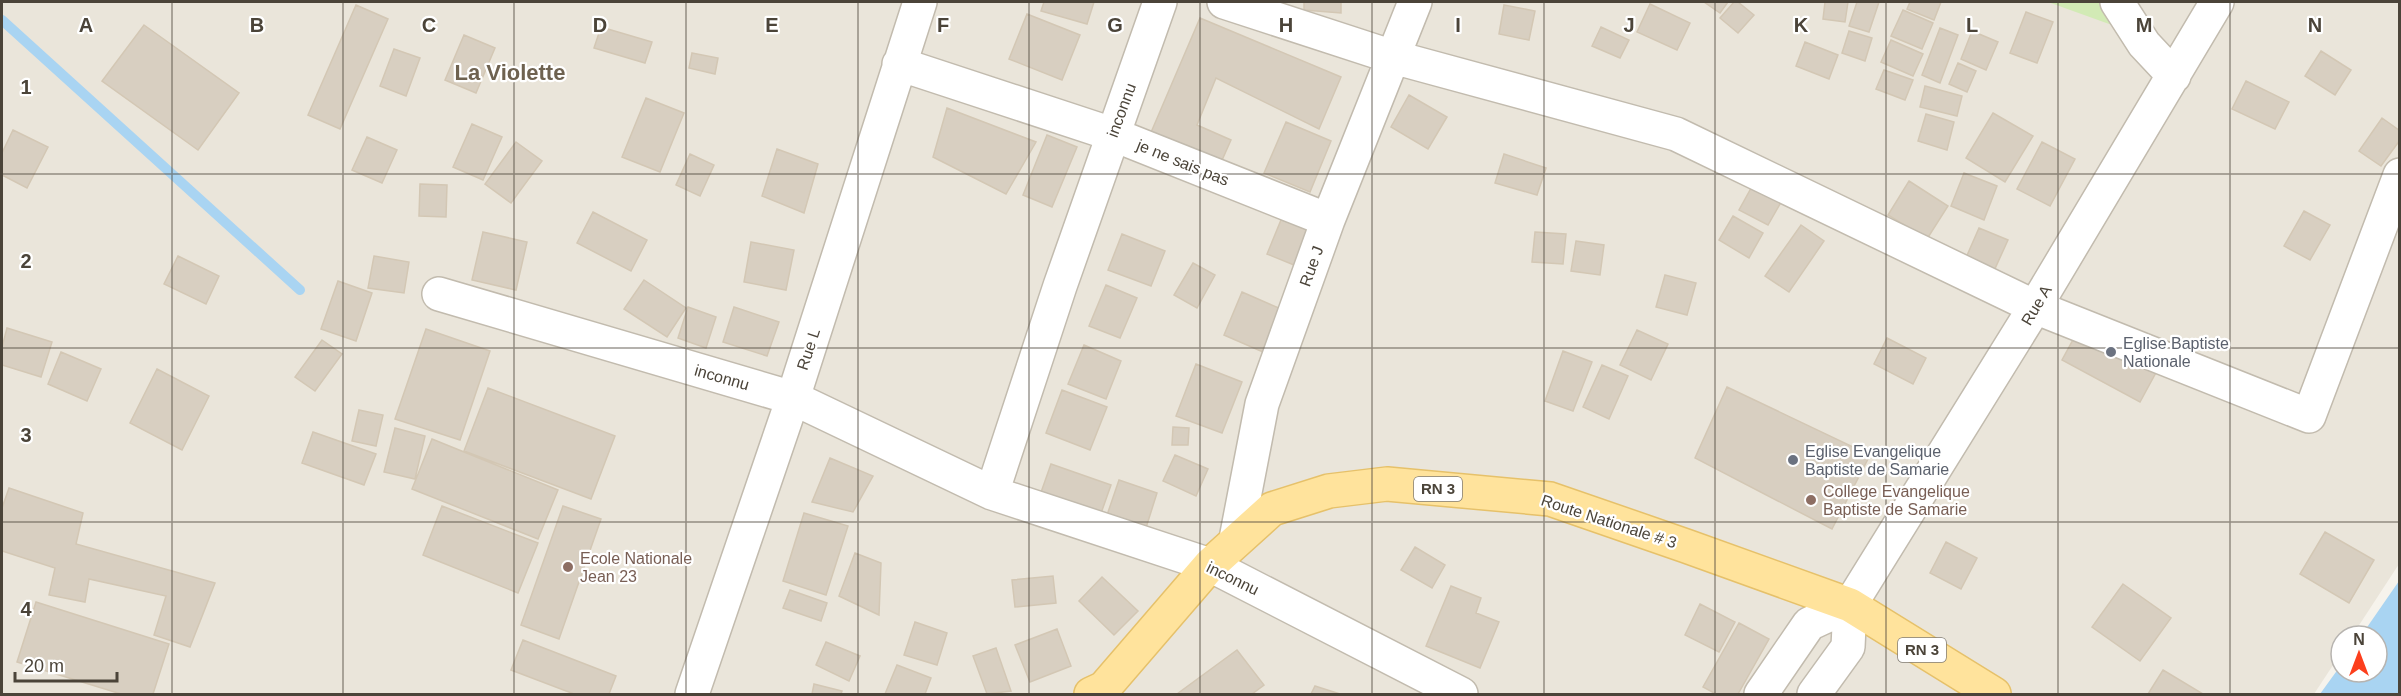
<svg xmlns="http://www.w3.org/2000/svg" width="2401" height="696" font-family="Arial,sans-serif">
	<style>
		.residential { fill: #eae5da }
		.green { fill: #d2eab5 }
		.water { fill: #a9d4f2 }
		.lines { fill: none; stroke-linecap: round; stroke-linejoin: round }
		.stream { stroke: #a9d4f2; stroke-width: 10 }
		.building { fill: #d8cfc1; stroke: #d3c7b4; stroke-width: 1.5 }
		.minor-casing { stroke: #c2bbae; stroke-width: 36 }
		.major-casing { stroke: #e6c16a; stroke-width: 36 }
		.minor { stroke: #fff; stroke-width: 33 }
		.major { stroke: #ffe39c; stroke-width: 33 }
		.grid { fill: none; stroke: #4b4439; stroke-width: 1.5; stroke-opacity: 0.55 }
		.worship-dot { fill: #6b7280; stroke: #fff; stroke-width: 2 }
		.education-dot { fill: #8d6e63; stroke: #fff; stroke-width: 2 }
		.labels { text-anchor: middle; stroke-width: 4.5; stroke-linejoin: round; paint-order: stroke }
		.shield { fill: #fff; stroke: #817c74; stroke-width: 1.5 }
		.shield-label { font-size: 15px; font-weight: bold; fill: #4b4439 }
		.street-label { font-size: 16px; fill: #4b4439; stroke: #fff }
		.worship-label { font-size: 16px; fill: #5b616d; stroke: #fff; text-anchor: start }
		.education-label { font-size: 16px; fill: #785e54; stroke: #fff; text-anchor: start }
		.district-label { font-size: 22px; font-weight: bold; fill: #6e6250; stroke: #fff }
		.grid-label { font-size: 20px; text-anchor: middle; font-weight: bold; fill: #4b4439; stroke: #fff; stroke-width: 4.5; stroke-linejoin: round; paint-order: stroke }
	</style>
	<rect width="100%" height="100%" fill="#f6f3ec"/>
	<path class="residential" d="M2,2H2399V564L2352,636H2341V653L2314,694H2Z"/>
	<path class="green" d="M2048,2H2138L2123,29Z"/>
	<path class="water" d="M2399,581V694H2320L2341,665V672H2377V636H2361Z"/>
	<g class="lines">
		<path class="stream" d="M2,20L300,290"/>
	</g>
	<path class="building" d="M1044,2H1094L1087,24L1041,11Z
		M1304,2H1341V13L1304,10Z
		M1704,2H1728L1720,13Z
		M1734,2H1738L1754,15L1738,33L1720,18Z
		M1825,2H1848L1845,22L1823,19Z
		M1857,2H1879L1869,32L1849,26Z
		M1910,2H1941L1934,20L1907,9Z
		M1650,4L1690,23L1677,50L1637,32Z
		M356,5L388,19L340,129L308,115Z
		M1504,5L1535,11L1529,40L1499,34Z
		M1903,10L1933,23L1922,49L1891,36Z
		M2026,12L2053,22L2037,63L2010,53Z
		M1027,14L1080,35L1062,80L1009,59Z
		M1200,18L1341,77L1319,129L1216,78L1197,125L1231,140L1219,167L1149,137Z
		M144,25L239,93L198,150L102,81Z
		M601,27L652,42L645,63L594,48Z
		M1601,27L1629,40L1620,58L1592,46Z
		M1940,28L1958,35L1940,83L1922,75Z
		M1849,31L1872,38L1865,61L1842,53Z
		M1972,31L1998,42L1986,70L1961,59Z
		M464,35L495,48L476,93L445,80Z
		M1891,40L1923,54L1913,76L1881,62Z
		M1805,42L1838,55L1829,79L1796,66Z
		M394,49L420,58L406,96L380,86Z
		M2321,51L2351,70L2335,95L2305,76Z
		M692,53L718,58L715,74L689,68Z
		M1958,63L1976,71L1967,92L1949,84Z
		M1884,70L1913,80L1905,100L1876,89Z
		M2246,81L2289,102L2275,129L2232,109Z
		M1925,86L1962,96L1957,116L1920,107Z
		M1409,95L1447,117L1428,149L1391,127Z
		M646,98L684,113L660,172L622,157Z
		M947,108L1036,142L1006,194L933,157Z
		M1993,113L2033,136L2005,182L1966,158Z
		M1926,114L1954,122L1947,150L1918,141Z
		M2382,118L2400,131V140L2381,166L2359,151Z
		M1286,122L1331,141L1310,192L1264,173Z
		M472,124L502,137L483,180L453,167Z
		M13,130L48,147L27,188L2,175V153Z
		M1047,135L1077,147L1052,207L1023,195Z
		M367,137L397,150L382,183L352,170Z
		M516,142L542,161L511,203L485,184Z
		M2042,142L2075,159L2050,206L2017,189Z
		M777,149L818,164L804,213L762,196Z
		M690,154L714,165L700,196L676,185Z
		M1504,154L1546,168L1537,195L1495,183Z
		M1964,173L1997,186L1984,220L1951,206Z
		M1755,181L1784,197L1768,225L1739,210Z
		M1909,181L1948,206L1927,239L1888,215Z
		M420,184L447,185L446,217L419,216Z
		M2304,211L2330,225L2310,260L2284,246Z
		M593,212L647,240L631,271L577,243Z
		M1733,216L1763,233L1749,258L1719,240Z
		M1281,220L1311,229L1294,265L1267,254Z
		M1801,225L1824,241L1789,292L1765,276Z
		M1979,228L2008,240L1993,273L1965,260Z
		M483,232L527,242L516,290L472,280Z
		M1535,232L1566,234L1563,264L1532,262Z
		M1122,234L1165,251L1151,286L1108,270Z
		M1576,241L1604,245L1600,275L1571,271Z
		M751,242L794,250L786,290L744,282Z
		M178,256L219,276L206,304L164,284Z
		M374,256L409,262L404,293L368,288Z
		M1193,263L1215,275L1197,308L1174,295Z
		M1665,275L1696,283L1687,315L1656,307Z
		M644,280L686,308L667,337L624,309Z
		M338,281L372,293L356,341L321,329Z
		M1106,285L1137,298L1120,338L1089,326Z
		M1242,292L1281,309L1263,352L1224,335Z
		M688,307L716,317L706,348L678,338Z
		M734,307L779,322L767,356L723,342Z
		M2087,314L2165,356L2140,402L2062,360Z
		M7,328L52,342L41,377L2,365V347Z
		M426,329L490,351L460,440L395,419Z
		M1637,330L1668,344L1651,380L1620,365Z
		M1887,338L1926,358L1913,384L1874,364Z
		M322,340L342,354L315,391L295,377Z
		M1084,345L1121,361L1106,399L1068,384Z
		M1563,351L1592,362L1573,411L1545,401Z
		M61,352L101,369L87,401L48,384Z
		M1196,364L1242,382L1222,433L1176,416Z
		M1602,365L1628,376L1609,419L1583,407Z
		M157,369L209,396L182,450L130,423Z
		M1727,387L1870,455L1832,529L1695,458Z
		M488,388L615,436L591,499L464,451Z
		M1062,390L1107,407L1090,450L1046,433Z
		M359,410L383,415L376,446L352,441Z
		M1173,427L1189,428L1188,445H1172Z
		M395,428L425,436L415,479L384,472Z
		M313,432L376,454L364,485L302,463Z
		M432,439L558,490L538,539L412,489Z
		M1175,455L1208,469L1196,496L1163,481Z
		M830,458L873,476L853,512L812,502Z
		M1051,464L1111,485L1099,519L1039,498Z
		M1119,480L1157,493L1144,534L1105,521Z
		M9,488L83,513L76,544L215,583L190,647L154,635L166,596L89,579L85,602L49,595L55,568L2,551V508Z
		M442,506L538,543L518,593L423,555Z
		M563,506L601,519L559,639L521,625Z
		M804,513L848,526L826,595L783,581Z
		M2325,532L2374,560L2349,603L2300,574Z
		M1946,542L1977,558L1961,589L1930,573Z
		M1415,547L1445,565L1432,588L1401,570Z
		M855,553L881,563L879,615L839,596Z
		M1053,576L1056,603L1015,607L1012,580Z
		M1102,577L1138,611L1114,635L1079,601Z
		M2123,584L2171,618L2140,661L2092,627Z
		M1451,586L1481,598L1476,613L1499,622L1480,668L1426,646Z
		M790,590L827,603L821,621L783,608Z
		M36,602L169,644L153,694H121L17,662Z
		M1700,604L1735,622L1719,652L1685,635Z
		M915,622L947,633L937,665L904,655Z
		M1739,623L1769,639L1738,694H1716L1703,687Z
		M1057,629L1071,666L1030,682L1015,645Z
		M523,640L616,676L609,694H574L511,670Z
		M826,642L860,656L849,681L816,665Z
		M996,648L1011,691L987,694L973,656Z
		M1237,650L1264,685L1252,694H1177Z
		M897,665L931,678L925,694H885Z
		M2163,670L2203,694H2148Z
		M814,684L842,691L841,694H812Z
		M1315,686L1340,694H1311Z"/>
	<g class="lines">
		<defs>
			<path id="minor" d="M1224,2L1393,57L1676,134L2035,307L2309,416L2400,175
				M2117,2L2144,44L2174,76
				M899,64L1112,134L1328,220
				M439,294L793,398L992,493L1210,565L1461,694
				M992,493L1060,286L1160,2
				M1236,539L1262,404L1328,220L1415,2
				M692,694L793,398L920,2
				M1761,694L1809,624L1850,605
				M1814,694L1848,647L1850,605L2035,307L2217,2"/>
			<path id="major" d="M1091,694L1104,688L1210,565L1272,509L1329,491L1387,484L1550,499L1686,546L1850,605L1994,694"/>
		</defs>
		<use href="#minor" class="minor-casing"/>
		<use href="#major" class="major-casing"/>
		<use href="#minor" class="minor"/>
		<use href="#major" class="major"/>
	</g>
	<path class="grid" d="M172,2V694M343,2V694M514,2V694M686,2V694M858,2V694M1029,2V694M1200,2V694M1372,2V694M1544,2V694M1715,2V694M1886,2V694M2058,2V694M2230,2V694M2,174H2400M2,348H2400M2,522H2400"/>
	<g class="worship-dot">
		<circle cx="2111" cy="352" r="6"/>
		<circle cx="1793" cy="460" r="6"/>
	</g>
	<g class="education-dot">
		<circle cx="1811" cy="500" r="6"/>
		<circle cx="568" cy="567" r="6"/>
	</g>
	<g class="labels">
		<g class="shield">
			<rect x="1414" y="477" width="48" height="24" rx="4.5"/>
			<rect x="1898" y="638" width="48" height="24" rx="4.5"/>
		</g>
		<g class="shield-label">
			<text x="1438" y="494">RN 3</text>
			<text x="1922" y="655">RN 3</text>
		</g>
		<g class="street-label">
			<text transform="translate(1121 110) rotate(-70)" y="6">inconnu</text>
			<text transform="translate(1183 162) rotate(22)" y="6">je ne sais pas</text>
			<text transform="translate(1311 266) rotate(-70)" y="6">Rue J</text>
			<text transform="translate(2036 305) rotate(-59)" y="6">Rue A</text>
			<text transform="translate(808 349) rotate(-72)" y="6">Rue L</text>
			<text transform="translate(722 377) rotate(16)" y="6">inconnu</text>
			<text transform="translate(1609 521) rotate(18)" y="6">Route Nationale # 3</text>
			<text transform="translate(1233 578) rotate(26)" y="6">inconnu</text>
		</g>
		<g class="worship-label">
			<text x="2123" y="349">Eglise Baptiste<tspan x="2123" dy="18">Nationale</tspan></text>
			<text x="1805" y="457">Eglise Evangelique<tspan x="1805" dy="18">Baptiste de Samarie</tspan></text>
		</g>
		<g class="education-label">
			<text x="1823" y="497">College Evangelique<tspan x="1823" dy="18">Baptiste de Samarie</tspan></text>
			<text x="580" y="564">Ecole Nationale<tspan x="580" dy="18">Jean 23</tspan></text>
		</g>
		<g class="district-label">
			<text x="510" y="80">La Violette</text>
		</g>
	</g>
	<g class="grid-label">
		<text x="86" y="32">A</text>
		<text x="257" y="32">B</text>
		<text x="429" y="32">C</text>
		<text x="600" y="32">D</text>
		<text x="772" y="32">E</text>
		<text x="943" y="32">F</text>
		<text x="1115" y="32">G</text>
		<text x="1286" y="32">H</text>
		<text x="1458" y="32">I</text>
		<text x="1629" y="32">J</text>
		<text x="1801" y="32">K</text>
		<text x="1972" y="32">L</text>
		<text x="2144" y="32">M</text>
		<text x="2315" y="32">N</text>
		<text x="26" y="94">1</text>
		<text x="26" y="268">2</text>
		<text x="26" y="442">3</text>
		<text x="26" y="616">4</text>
	</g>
	<rect width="2401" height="696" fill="none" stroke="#4b4439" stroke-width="6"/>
	<g transform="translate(2359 654)"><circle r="28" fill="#ffffff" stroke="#b7b4b0" stroke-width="1.5"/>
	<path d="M0-4.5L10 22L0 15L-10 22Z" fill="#fc3f1d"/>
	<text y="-9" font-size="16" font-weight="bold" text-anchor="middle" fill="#4b4439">N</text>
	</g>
	<path d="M15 672v9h102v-9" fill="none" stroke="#4b4439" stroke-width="3"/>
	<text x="24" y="672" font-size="18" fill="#4b4439" stroke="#ffffff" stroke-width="4.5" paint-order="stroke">20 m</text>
</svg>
